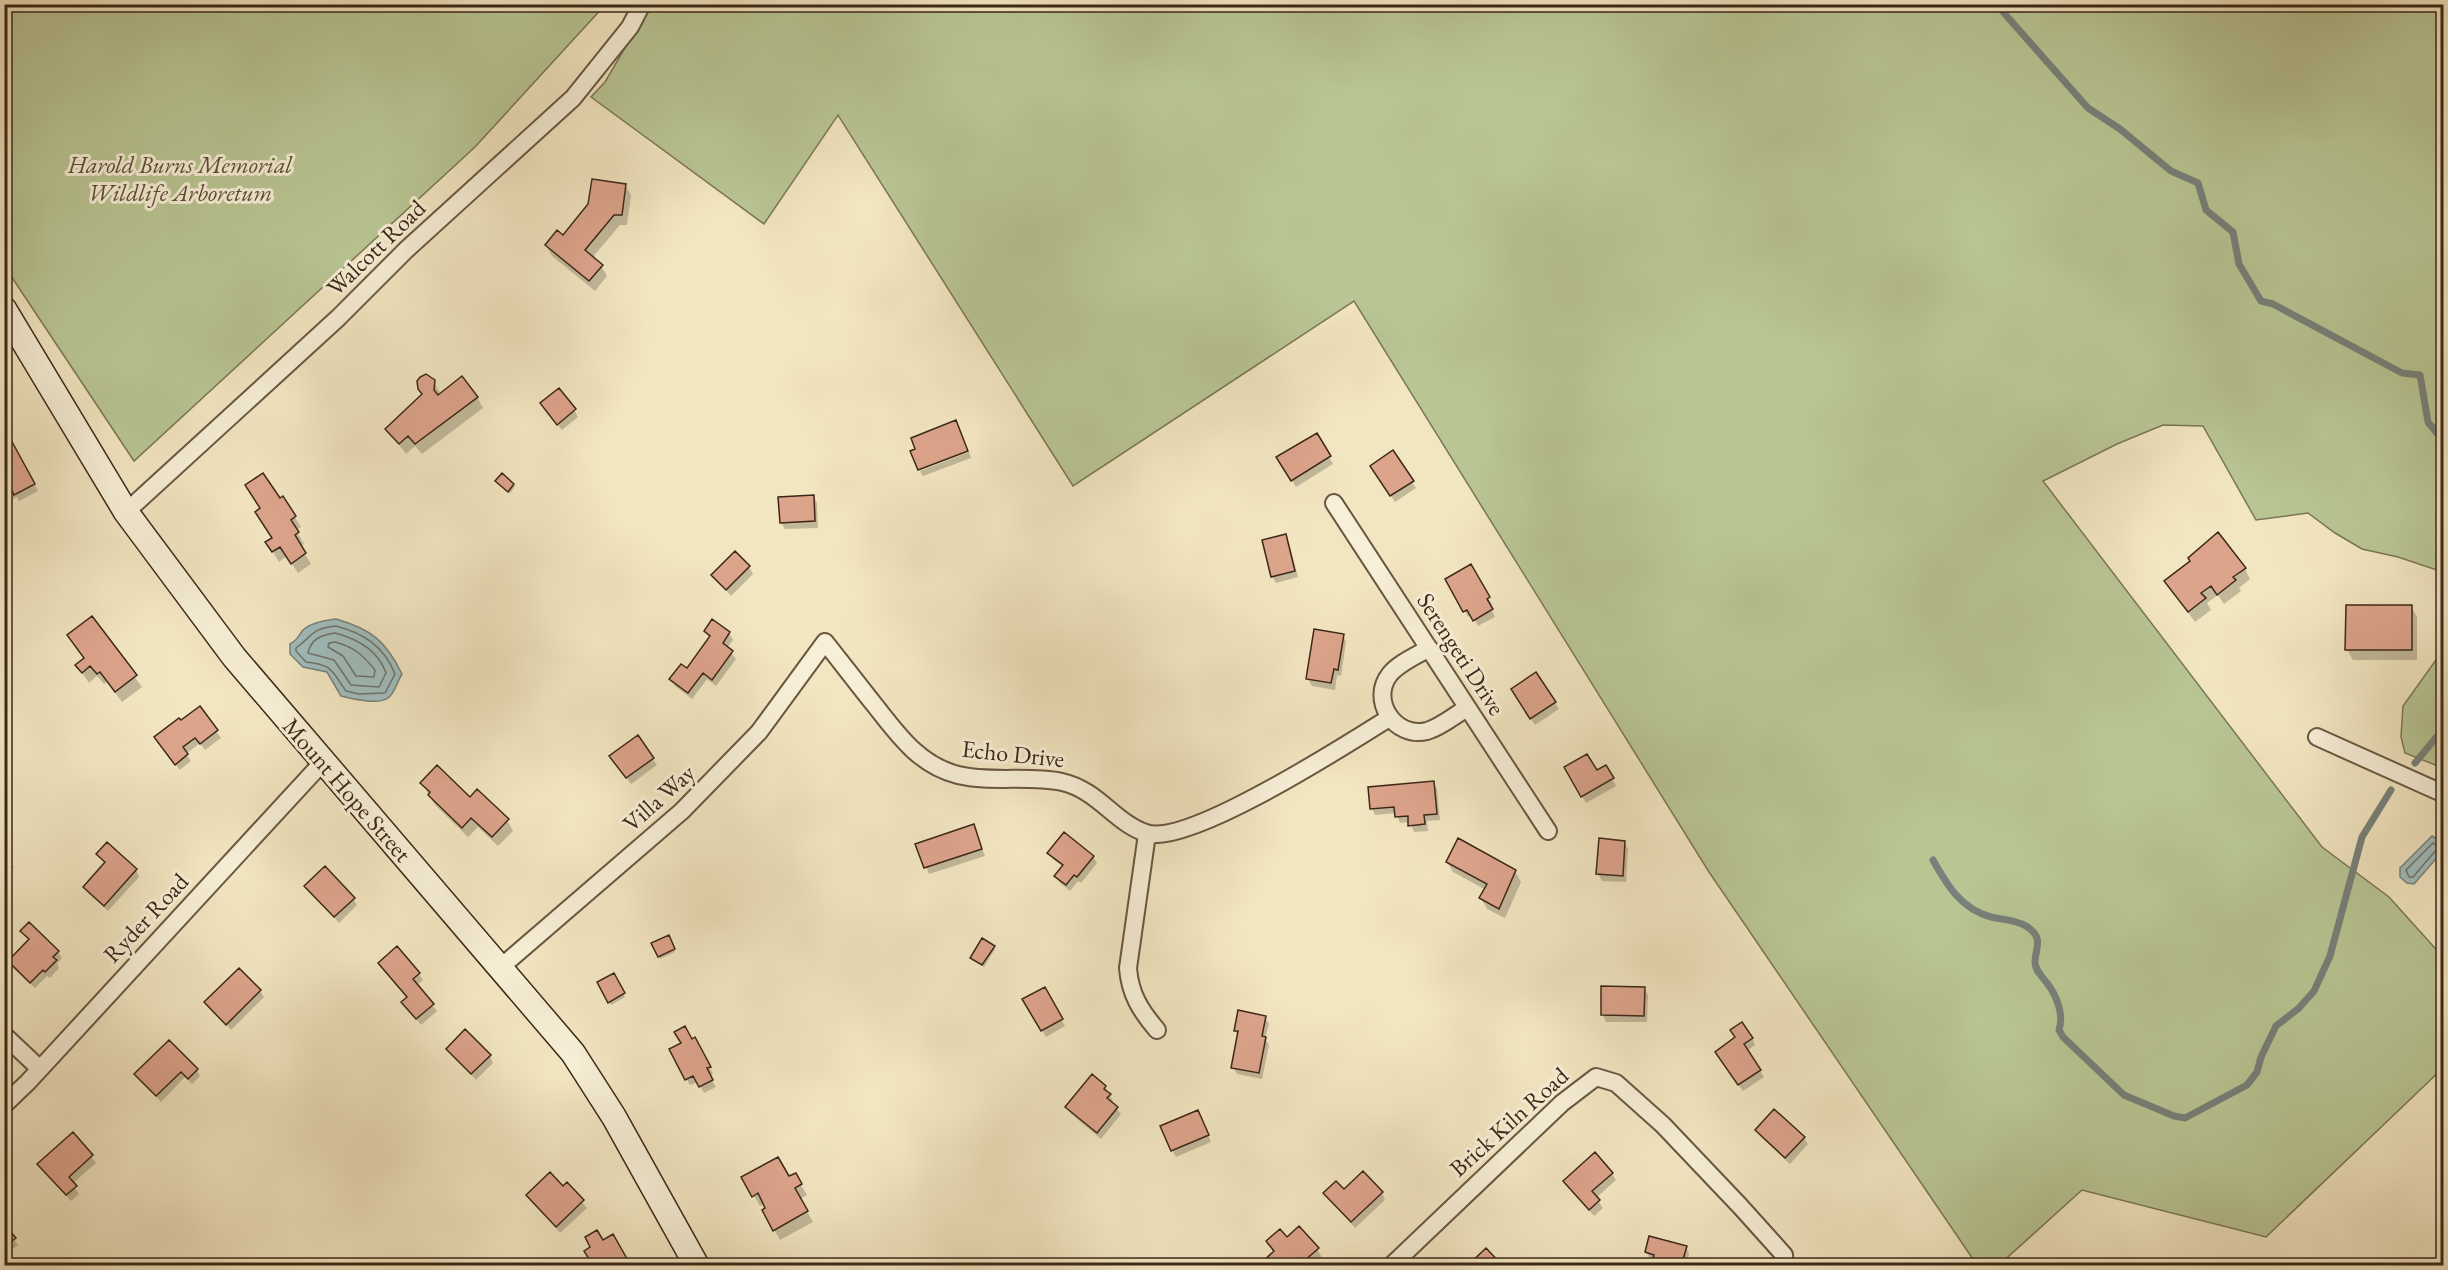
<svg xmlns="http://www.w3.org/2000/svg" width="2448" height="1270" font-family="'EB Garamond',serif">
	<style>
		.green { fill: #b9c694; stroke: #7a7656; stroke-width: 1.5 }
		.water { fill: #a0bdbd; stroke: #78817b; stroke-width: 1.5 }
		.shadow { fill: #0003 }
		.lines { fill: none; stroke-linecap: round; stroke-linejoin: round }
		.shore { stroke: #6e726a; stroke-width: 1.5 }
		.stream { stroke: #78817b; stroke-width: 7 }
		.building { fill: #dda48c; stroke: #3b2718; stroke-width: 1.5 }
		.street-casing { stroke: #695742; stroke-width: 20 }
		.secondary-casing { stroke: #3b2718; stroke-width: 27 }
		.street { stroke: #f7efd7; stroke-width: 16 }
		.secondary { stroke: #f7efd7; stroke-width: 24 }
		.labels { text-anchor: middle; stroke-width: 6; stroke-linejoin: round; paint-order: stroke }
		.park-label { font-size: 24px; font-style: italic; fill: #5a4f37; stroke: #f7efd7 }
		.street-label { font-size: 24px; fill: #3b2718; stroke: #f7efd7 }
	</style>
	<rect width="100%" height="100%" fill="#f2e6c1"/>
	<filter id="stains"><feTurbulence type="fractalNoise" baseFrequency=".00333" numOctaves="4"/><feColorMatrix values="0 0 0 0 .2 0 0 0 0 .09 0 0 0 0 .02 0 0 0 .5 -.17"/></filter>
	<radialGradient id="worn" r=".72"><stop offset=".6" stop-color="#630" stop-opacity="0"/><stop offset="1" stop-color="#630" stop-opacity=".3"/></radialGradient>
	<path class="green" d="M4,5L5,4L605,5L475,147L134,461L5,267Z
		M650,5H2443V578L2440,571L2398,557L2362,549L2335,533L2308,513L2256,520L2203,426L2163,425L2117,444L2043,481L2322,847L2389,897L2443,957V1068L2266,1237L2082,1190L1999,1265H1977L1709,872L1354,301L1073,486L838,115L764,224L591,97L605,82Z
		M2443,644V768L2405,753L2401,737L2403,706L2441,653Z"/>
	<path class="water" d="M336,619C371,629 386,641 402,674C398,680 394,695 388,698C379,705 352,699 341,696L327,672L303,667L290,654V644C298,640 298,636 303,630C312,622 325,621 336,619Z
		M2432,836L2443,843L2442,852L2414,884L2407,883L2400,877V868Z"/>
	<path class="shadow" d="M625,185L631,195L627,225H620L592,258L601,266L607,276L595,291L552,256L546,245L563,237Z
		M432,378L441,395L477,397L483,408L422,454L415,446L406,454L387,429L423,395Z
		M541,404L574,410L578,417L562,430Z
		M1316,435L1333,464L1296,487L1278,457Z
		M10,440L38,491L19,501L17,497L8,502L4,496V443Z
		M969,452L971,458L923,476L920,471Z
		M1375,473L1412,482L1416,488L1395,502Z
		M499,484L513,485L515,487L510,493Z
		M813,496L817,503L818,528L785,529L781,523Z
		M283,498L301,527L296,530L304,544L300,546L311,564L298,573L287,556L279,562L267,542L273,539L279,500Z
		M1285,536L1289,543L1298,577L1276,583L1272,576Z
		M1471,566L1492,605L1490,606L1495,617L1478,626L1472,615L1468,617L1447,580Z
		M749,567L753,574L731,596L713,575Z
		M2245,569L2250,579L2239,588L2241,591L2224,604L2218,595L2207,603L2211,610L2195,622L2166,582Z
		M2411,606L2417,617V660H2353L2347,650Z
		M91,618L142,687L122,702L107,682L104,684L97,676L89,683L77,665L85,659L69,635Z
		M712,621L729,633L733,640L727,648L736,659L716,686L707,679L692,699L675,686L671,680L687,670L710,639L705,631Z
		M1343,635L1346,642L1341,676L1337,675L1335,690L1312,686L1308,679Z
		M1536,674L1559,709L1535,725L1516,696Z
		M199,708L221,738L205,750L200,743L186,754L191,761L180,770L160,744L181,723Z
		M637,737L657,765L631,784L615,763Z
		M1606,767L1616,786L1586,803L1566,768L1596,772Z
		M1433,782L1437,789L1440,820L1427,821L1428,831L1414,832L1410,822L1400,823L1396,813L1375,815L1372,808Z
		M422,783L470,799L507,820L513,831L498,846L478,827L468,837L435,805Z
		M973,826L985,856L929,874L917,845Z
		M1624,842L1628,849L1626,882L1602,881L1598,874Z
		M1049,853L1093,857L1097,863L1081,883L1078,881L1070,891L1060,883L1056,876L1063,867L1053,859Z
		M97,854L136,870L139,877L108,911L88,893L84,887L105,864Z
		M4,855L14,867L4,878Z
		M1447,862L1515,871L1521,882L1505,918L1487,909L1481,898L1486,890L1453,872Z
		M306,886L353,899L357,905L339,923Z
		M29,924L58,952L62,958L57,964L59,968L50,978L47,976L35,988L13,968L10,962L29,941L22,931Z
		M668,937L675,952L660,959L653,944Z
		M994,947L995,949L984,967L973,960L972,958Z
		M380,964L419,974L423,980L416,986L437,1011L421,1025L403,1002L408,998Z
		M614,975L625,997L611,1005L599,983Z
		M1644,988L1648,995L1647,1022H1606L1603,1015Z
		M1044,989L1065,1026L1046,1037L1024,1000Z
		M260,991L264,997L231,1030L206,1003Z
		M1265,1017L1269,1024L1265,1039L1269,1045L1262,1079L1237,1074L1233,1067L1239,1036L1235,1031Z
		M1752,1038L1755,1045L1747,1051L1764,1077L1743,1091L1720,1059Z
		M695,1039L713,1074L709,1075L716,1087L704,1093L698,1082L690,1085L671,1050Z
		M448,1049L490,1056L493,1063L476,1080Z
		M197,1070L200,1076L192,1084L185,1077L161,1102L136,1075Z
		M1105,1087L1113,1101L1112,1103L1121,1114L1101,1139L1070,1113L1067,1107Z
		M1201,1118L1211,1142L1176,1157L1172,1150Z
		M1757,1130L1804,1138L1808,1144L1790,1164L1761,1137Z
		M73,1134L96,1163L72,1184L79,1194L71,1201L43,1170Z
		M1612,1174L1616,1180L1596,1198L1603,1208L1594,1216L1565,1181Z
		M795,1175L807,1195L800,1199L813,1222L780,1240L764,1211L768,1208L765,1203L760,1206L743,1177L788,1178Z
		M567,1184L587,1208L560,1233L528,1195L562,1188Z
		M1344,1191L1382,1193L1385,1200L1355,1228L1325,1194Z
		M4,1226L18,1245L4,1257Z
		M613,1236L629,1266H594L602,1242Z
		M1287,1239L1317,1249L1323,1259L1316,1266H1260L1274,1253L1268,1241Z
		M1686,1247L1689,1254L1686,1266H1653L1654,1260L1650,1259L1646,1252Z"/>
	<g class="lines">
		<path class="shore" d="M336,626C363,633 384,646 395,674L385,693L359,694L346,691C331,670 333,665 306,662L296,651V648C314,635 310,629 336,626Z
			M335,633C358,639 378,650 386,673L379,687L351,685L334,660L308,653C311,639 321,635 335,633Z
			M335,642C354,647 363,655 375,670L374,677L356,676L343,656L328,647L329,643Z
			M2433,843L2437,846V849L2413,877H2409L2406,870Z"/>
		<path class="stream" d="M1996,4L2088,108L2120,129L2171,171L2198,183L2206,210L2233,232L2239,264L2261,301L2273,304L2402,373L2420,375L2428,422L2440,437L2444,454
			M2415,763L2444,728
			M1933,860C1947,885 1961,909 1991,917C2003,920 2014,919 2026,926C2045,938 2035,948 2035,963C2036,972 2042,976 2047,983C2057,996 2064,1015 2059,1030L2063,1037L2124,1095L2174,1116L2185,1118L2247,1085L2257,1072L2261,1057L2276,1026L2299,1008L2314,991L2330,956L2362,837L2391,790"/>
	</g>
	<path class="building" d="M592,179L626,184L622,215H614L585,250L603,265L589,281L545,245L557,230L563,235L588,204Z
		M426,374L435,380L434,390L438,395L462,376L478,397L415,444L408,436L399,444L385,429L422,394L418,389L417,381L420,377Z
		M559,388L576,409L557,425L540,403Z
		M956,420L968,451L918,470L910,451L915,449L911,438Z
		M1317,433L1331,456L1291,481L1276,457Z
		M10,438L35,484L14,495L12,491L4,495V441Z
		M1393,450L1414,481L1390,496L1370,466Z
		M263,473L280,498L283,496L296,516L291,520L299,532L295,535L306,553L291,564L280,547L272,552L265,542L272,538L255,512L260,508L245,485Z
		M502,473L514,484L508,492L495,481Z
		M814,495L815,521L780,523L778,497Z
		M2218,532L2246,568L2233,577L2236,580L2217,595L2211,586L2201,593L2206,598L2188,612L2164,581L2190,561L2188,558Z
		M1286,534L1295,571L1271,577L1262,540Z
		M735,551L750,566L726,590L711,575Z
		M1471,564L1490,597L1487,599L1493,609L1473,621L1467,610L1463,612L1445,579Z
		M2346,605H2412V650H2345Z
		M92,616L137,675L115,692L100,672L97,674L90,666L82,673L75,665L84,658L67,635Z
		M712,619L730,632L723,643L733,651L712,680L703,673L688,693L669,679L681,664L687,668L710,636L704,631Z
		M1314,629L1344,634L1338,670L1334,669L1331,683L1306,679Z
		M1536,672L1556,702L1530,719L1511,689Z
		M200,706L218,730L200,744L195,738L183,747L188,754L175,765L154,737L179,718L181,720Z
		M638,735L654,758L626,778L609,756Z
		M1587,754L1597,770L1606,765L1614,778L1581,797L1564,767Z
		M437,765L470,797L477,789L509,819L492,837L471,818L462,828L428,795L430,792L420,783Z
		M1434,781L1437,814L1424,815L1425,824L1408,826V816L1395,817L1394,807L1370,809L1368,787Z
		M974,824L982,849L924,868L915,844Z
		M1064,832L1094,856L1077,877L1074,875L1066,885L1054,876L1063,865L1047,853Z
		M1458,838L1516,870L1499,909L1479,898L1487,884L1446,862Z
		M1599,838L1625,841L1623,876L1596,874Z
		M107,842L137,869L104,906L83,887L105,862L96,854Z
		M325,866L355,898L334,917L304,886Z
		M29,922L59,951L53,957L57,960L45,972L43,970L30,983L8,961L29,939L20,931Z
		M669,935L675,949L658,957L651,943Z
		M982,938L995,946L982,965L970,958Z
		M397,946L420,973L413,979L434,1004L416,1019L401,1002L407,997L378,963Z
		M239,968L261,990L226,1025L204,1002Z
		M614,973L625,993L608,1003L597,982Z
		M1601,986L1645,987L1644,1016L1601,1015Z
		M1045,987L1063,1019L1041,1031L1022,999Z
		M1238,1010L1266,1016L1262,1036L1266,1037L1259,1073L1231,1068L1238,1031H1234Z
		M1742,1022L1753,1038L1744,1044L1761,1070L1738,1085L1715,1052L1735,1037L1730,1030Z
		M685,1026L692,1039L695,1037L711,1067L707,1068L713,1080L699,1087L693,1076L685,1080L669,1049L681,1043L674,1032Z
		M465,1029L491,1055L471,1074L446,1049Z
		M169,1040L198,1069L188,1079L181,1072L156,1096L134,1074Z
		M1092,1074L1106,1086L1104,1089L1111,1094L1107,1098L1118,1107L1097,1133L1065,1107Z
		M1774,1109L1805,1137L1785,1158L1755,1130Z
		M1198,1110L1209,1135L1171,1151L1160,1126Z
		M73,1132L93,1155L69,1177L77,1186L66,1195L37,1164Z
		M1595,1152L1613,1173L1592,1191L1600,1200L1589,1210L1563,1181Z
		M778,1157L789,1176L796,1173L802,1184L795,1188L808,1211L773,1231L762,1210L765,1208L758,1193L752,1197L741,1177Z
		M1363,1171L1383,1192L1351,1222L1323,1193L1336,1181L1344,1189Z
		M550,1172L563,1186L567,1182L584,1200L556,1227L526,1195Z
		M4,1224L16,1238L4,1247Z
		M1299,1226L1319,1248L1304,1261L1301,1258L1292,1266H1258L1274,1251L1266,1241L1280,1229L1287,1237Z
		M597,1230L603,1240L613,1234L630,1264L593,1266L584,1251L590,1247L585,1237Z
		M1649,1236L1687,1246L1681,1266H1651L1654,1255L1645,1252Z
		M1486,1248L1503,1266H1467Z"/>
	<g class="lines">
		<defs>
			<path id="street" d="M1334,503L1548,831
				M126,512L338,318L406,250L573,98L630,27L642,4
				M1429,648C1416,656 1399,663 1390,674C1369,700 1395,739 1427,731C1441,727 1455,715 1467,708
				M2317,737L2444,794
				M1147,834L1128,968C1130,994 1140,1010 1157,1030
				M501,967L682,811L759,732L825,642C841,662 857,683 873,703C897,733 918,765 958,775C991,783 1028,775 1062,782C1098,790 1115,823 1146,833C1188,847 1349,743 1389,718
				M4,1035L40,1069
				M4,1105L28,1082L322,763
				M1391,1266L1562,1103L1596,1077L1616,1083L1663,1125L1740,1206L1784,1255L1785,1266"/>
			<path id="secondary" d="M4,309L126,512L234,657L573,1053L614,1117L697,1266"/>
		</defs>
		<use href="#street" class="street-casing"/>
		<use href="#secondary" class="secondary-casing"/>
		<use href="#street" class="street"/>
		<use href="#secondary" class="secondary"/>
	</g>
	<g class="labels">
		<g class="park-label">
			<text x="180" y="173">Harold Burns Memorial<tspan x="180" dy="28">Wildlife Arboretum</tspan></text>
		</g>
		<g class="street-label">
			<text transform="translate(376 248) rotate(-44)" y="8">Walcott Road</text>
			<text transform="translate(1461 654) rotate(57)" y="8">Serengeti Drive</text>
			<text transform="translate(1013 754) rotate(6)" y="8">Echo Drive</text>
			<text transform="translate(347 790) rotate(49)" y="8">Mount Hope Street</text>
			<text transform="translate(659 798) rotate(-42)" y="8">Villa Way</text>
			<text transform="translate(146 918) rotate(-47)" y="8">Ryder Road</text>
			<text transform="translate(1509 1122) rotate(-42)" y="8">Brick Kiln Road</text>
		</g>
	</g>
	<rect width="2448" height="1270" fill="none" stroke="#f2e6c1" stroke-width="24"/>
	<rect x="6" y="6" width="2436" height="1258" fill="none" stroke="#3b2718" stroke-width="3"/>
	<rect x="12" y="12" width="2424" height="1246" fill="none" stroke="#3b2718" stroke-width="1.5"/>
	<rect width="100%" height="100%" filter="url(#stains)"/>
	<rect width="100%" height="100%" fill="url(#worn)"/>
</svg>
